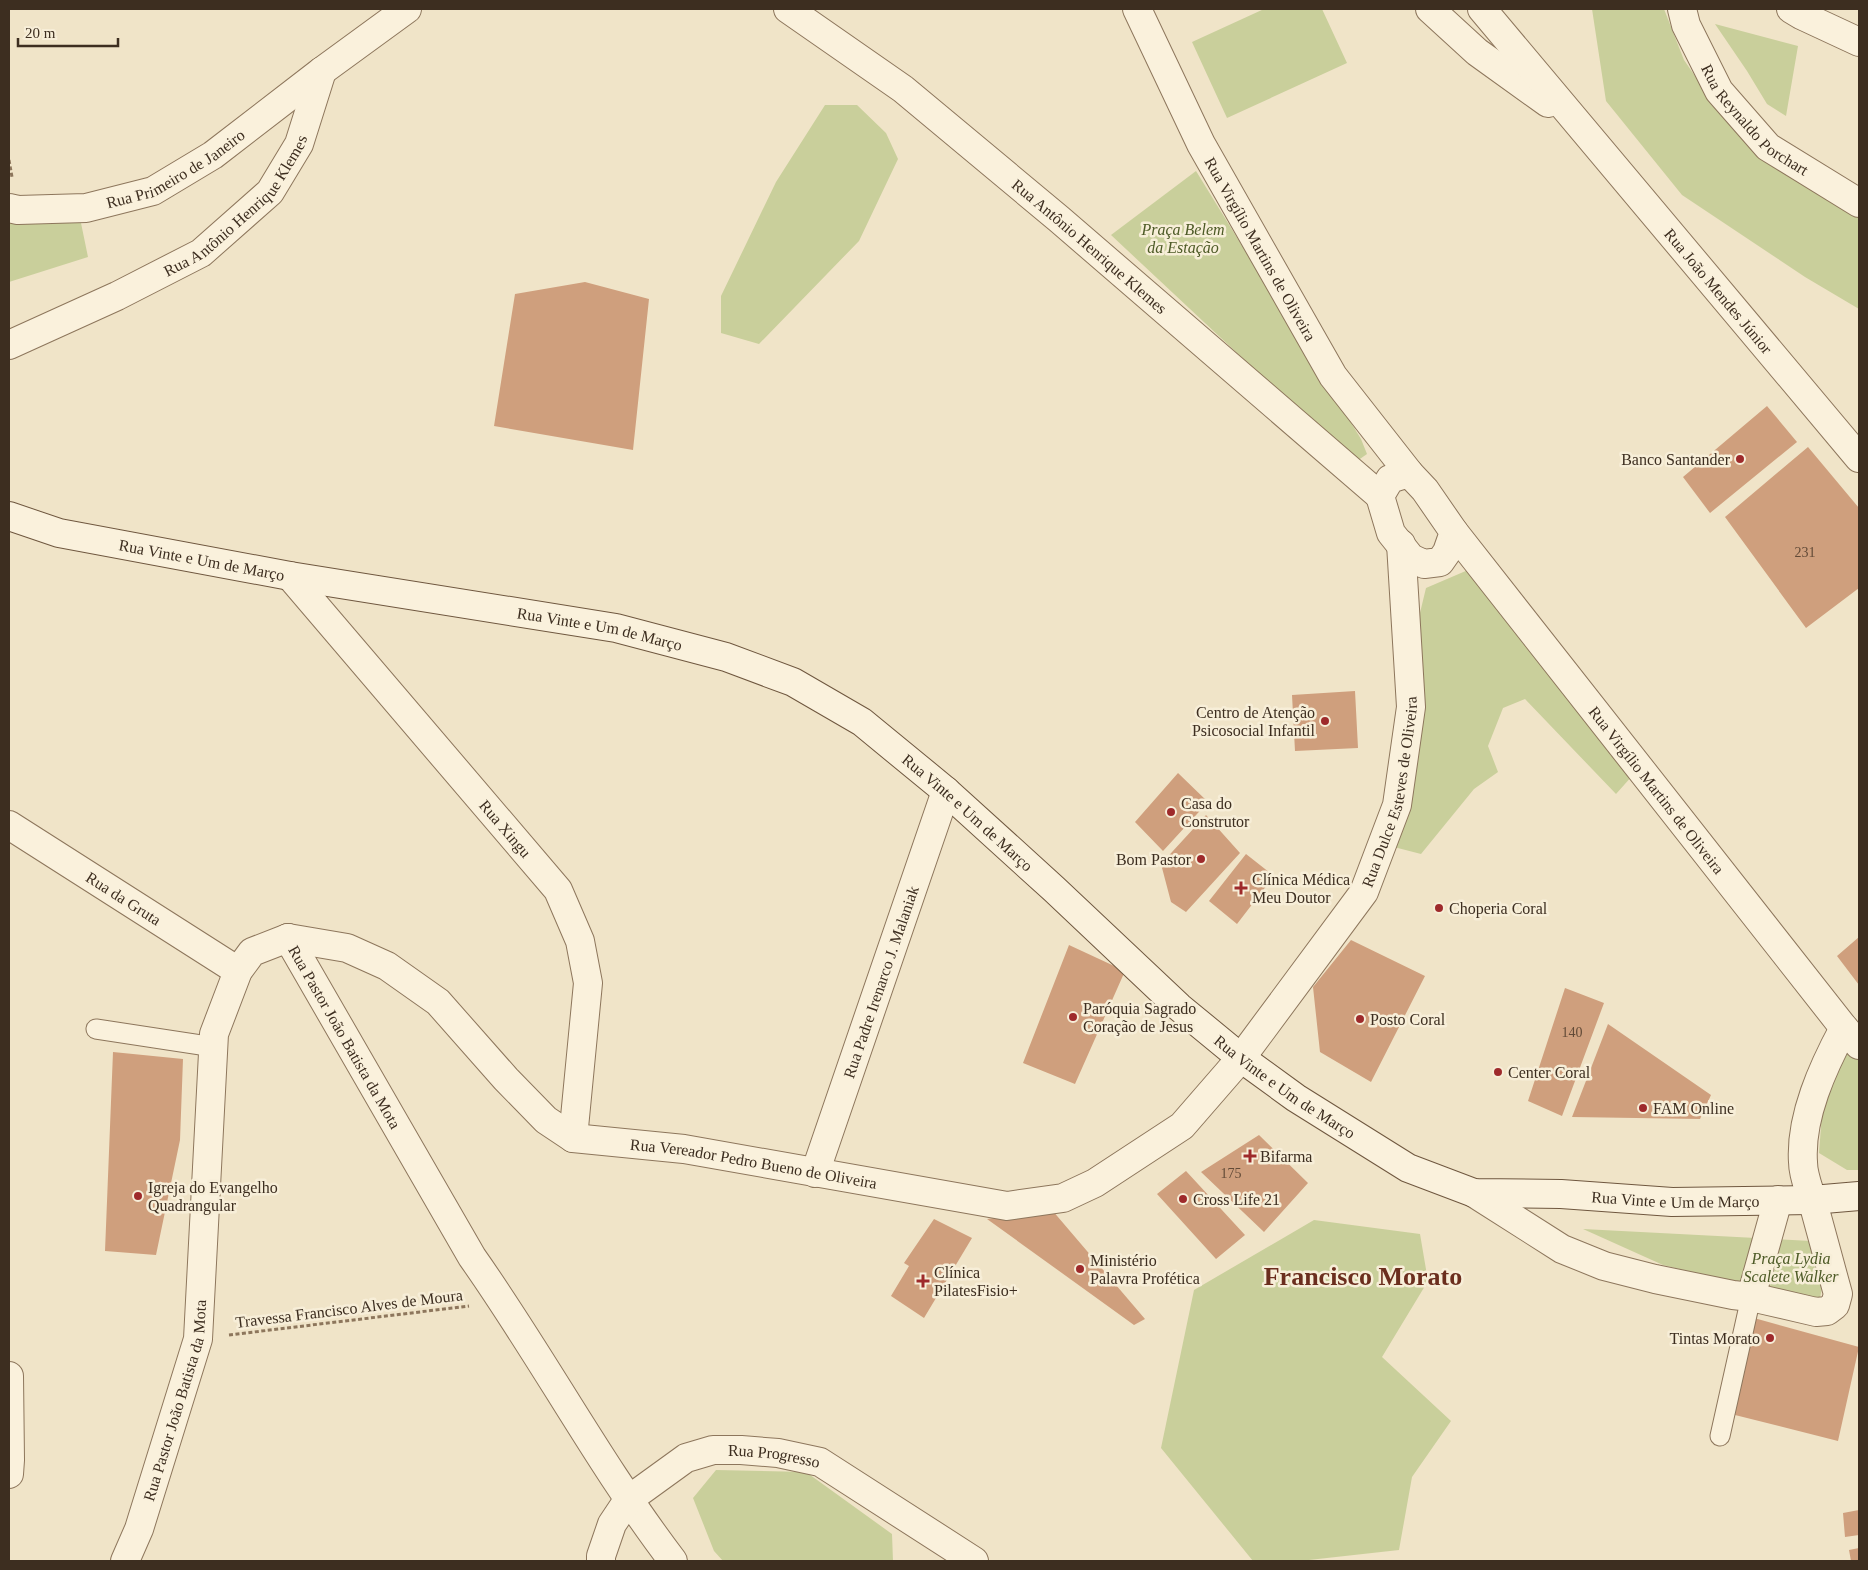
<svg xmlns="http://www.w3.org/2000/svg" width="1868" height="1570" font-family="'Times New Roman',serif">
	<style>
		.green { fill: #c9cf9b }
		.building { fill: #cf9f7d }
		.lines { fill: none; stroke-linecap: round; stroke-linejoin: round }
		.lane-casing { stroke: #8d765c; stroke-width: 21 }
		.street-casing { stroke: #8d765c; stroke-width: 30 }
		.secondary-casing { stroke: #6f573f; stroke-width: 30 }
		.path { stroke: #8d765c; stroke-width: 3; stroke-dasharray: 4 2.5; stroke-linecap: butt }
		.lane { stroke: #faf1dc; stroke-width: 19 }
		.street { stroke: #faf1dc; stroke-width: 28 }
		.secondary { stroke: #faf1dc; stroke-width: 28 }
		.poi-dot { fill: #9e2a2b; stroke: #f7eed8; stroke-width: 2 }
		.labels { text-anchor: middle; stroke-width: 5; stroke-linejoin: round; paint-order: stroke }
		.number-label { font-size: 14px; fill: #624a37 }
		.street-label { font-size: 16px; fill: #3d2e20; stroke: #f7eed8 }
		.park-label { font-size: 16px; font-style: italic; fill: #4d5a26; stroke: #f7eed8 }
		.poi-label { font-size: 16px; fill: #3d2e20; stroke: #f7eed8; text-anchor: start }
		.town-label { font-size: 26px; font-weight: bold; fill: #6b2e1e; stroke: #f7eed8 }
	</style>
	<rect width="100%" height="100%" fill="#f0e4c8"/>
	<path class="green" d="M1264,9H1322L1347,63L1227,118L1192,42Z
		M1592,9H1664L1684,60L1726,121L1859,212V309L1805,277L1682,195L1606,101Z
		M1715,24L1798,46L1786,116L1767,104L1747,71Z
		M825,105H857L886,133L898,159L859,241L759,344L721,333V296L776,182Z
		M1196,171L1361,439L1367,454L1357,461L1349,458L1111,235Z
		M9,219L81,223L88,257L9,282Z
		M1468,570L1633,775L1616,794L1525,699L1503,708L1488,746L1498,772L1474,789L1421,854L1390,846L1420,741L1419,617L1426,588Z
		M1849,1049L1859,1061V1170H1847L1819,1153L1823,1100L1836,1071Z
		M1314,1220L1420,1234L1428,1281L1382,1357L1451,1421L1412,1477L1399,1550L1300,1561H1253L1161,1448L1194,1290Z
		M1583,1229L1811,1241L1826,1268L1819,1303L1663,1265Z
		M716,1470L806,1472L892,1534L893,1561H723L714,1551L693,1498Z"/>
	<path class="building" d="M585,282L649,299L633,450L494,426L515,294Z
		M1767,406L1797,442L1710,513L1683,477Z
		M1808,447L1859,508V588L1806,628L1725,517Z
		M1355,691L1358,748L1295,751L1292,695Z
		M1178,773L1208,802L1163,851L1135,822Z
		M1206,815L1240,853L1186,912L1171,902L1161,864Z
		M1246,854L1274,876L1237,924L1209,901Z
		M1859,937V985L1837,956Z
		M1351,940L1425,976L1371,1082L1320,1052L1313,987Z
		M1069,945L1125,971L1075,1084L1023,1063Z
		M1565,988L1604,1003L1562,1116L1528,1101Z
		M1608,1024L1711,1095L1700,1119L1572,1117Z
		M113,1052L183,1059L180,1140L156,1255L105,1251Z
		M1259,1135L1308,1183L1264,1232L1201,1172Z
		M1186,1171L1245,1235L1216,1259L1157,1194Z
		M1052,1210L1145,1319L1134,1325L987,1219Z
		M934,1219L972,1238L924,1318L891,1296L909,1266L904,1263Z
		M1754,1318L1859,1347L1838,1441L1735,1415Z
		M1859,1510V1535L1845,1537L1843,1513Z
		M1859,1548V1561H1851L1849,1550Z"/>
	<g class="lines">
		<defs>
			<path id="lane" d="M96,1029L214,1047
				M1720,1436L1751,1297"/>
			<g id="street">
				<path id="s1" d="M788,9L903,89L1059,219L1380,496"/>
				<path id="s2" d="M1137,9L1201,144L1333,376L1409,473"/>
				<path d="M1430,9L1477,52L1548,103"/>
				<path id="s3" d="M1482,9L1859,458"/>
				<path id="s4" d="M1682,9L1686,25L1719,91L1768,147L1859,203"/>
				<path d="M1791,9L1801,15L1859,42"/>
				<path id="s5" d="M9,208L18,210L86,208L153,191L213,155L322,71L407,9"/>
				<path id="s6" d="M9,345L117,296L201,253L270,192L299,144L322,71"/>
				<path d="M1409,473L1425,490L1454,532L1447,552L1440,562L1424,564L1411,558L1391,533L1380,496L1390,479Z"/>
				<path id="s7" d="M1454,532L1844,1028L1859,1045"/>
				<path id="s8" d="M290,576L558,890L580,941L588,983L573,1138"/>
				<path id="s9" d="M9,825L238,971"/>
				<path id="s10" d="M288,938L347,948L387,966L438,1002L506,1079L546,1120L573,1138L684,1149L1007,1206L1063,1198L1095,1183L1182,1126L1241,1058L1364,892L1397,805L1411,707L1401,544"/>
				<path id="s11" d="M288,938L472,1257C542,1356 599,1464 673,1561"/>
				<path id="s12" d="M815,1173L946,791"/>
				<path d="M1474,1193L1562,1249L1604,1266L1655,1279L1733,1295L1751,1297L1816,1312L1827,1311L1835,1305L1838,1294C1830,1265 1822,1235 1814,1206C1810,1191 1803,1177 1803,1162C1800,1117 1823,1067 1844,1028"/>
				<path d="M1751,1297L1778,1200"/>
				<path d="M9,1376L10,1460L9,1474"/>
				<path id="s13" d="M125,1561L139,1529L198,1339L214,1034L238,971L252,952L288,938"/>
				<path id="s14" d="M601,1561V1556L612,1524L628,1500L686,1458L713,1450H741L778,1453L820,1462L974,1561"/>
			</g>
			<g id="secondary">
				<path id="s15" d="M9,516L59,533L290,576L616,628L726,657L793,682L862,722L946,791L1054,889L1179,1007L1241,1058L1296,1098L1408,1168L1474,1193L1561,1194L1672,1202L1812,1200L1859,1196"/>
			</g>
		</defs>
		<use href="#lane" class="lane-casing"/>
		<use href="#street" class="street-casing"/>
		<use href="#secondary" class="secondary-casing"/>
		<path class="path" d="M9,160L12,177
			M229,1335L469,1306"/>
		<use href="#lane" class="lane"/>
		<use href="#street" class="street"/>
		<use href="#secondary" class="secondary"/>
	</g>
	<g class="poi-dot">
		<circle cx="1740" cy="459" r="5"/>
		<circle cx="1325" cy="721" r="5"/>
		<circle cx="1171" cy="812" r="5"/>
		<circle cx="1201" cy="859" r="5"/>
		<path d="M1238.5 880.5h5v5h5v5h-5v5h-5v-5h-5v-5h5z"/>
		<circle cx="1439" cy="908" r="5"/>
		<circle cx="1073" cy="1017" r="5"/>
		<circle cx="1360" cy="1019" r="5"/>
		<circle cx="1498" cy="1072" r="5"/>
		<circle cx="1643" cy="1108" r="5"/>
		<path d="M1247.5 1148.5h5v5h5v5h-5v5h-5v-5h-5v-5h5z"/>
		<circle cx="138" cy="1196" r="5"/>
		<circle cx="1183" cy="1199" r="5"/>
		<circle cx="1080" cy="1269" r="5"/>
		<path d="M920.5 1273.5h5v5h5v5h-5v5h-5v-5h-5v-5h5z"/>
		<circle cx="1770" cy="1338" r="5"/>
	</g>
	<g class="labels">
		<g class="number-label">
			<text x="1805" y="557">231</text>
			<text x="1572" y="1037">140</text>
			<text x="1231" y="1178">175</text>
		</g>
		<g class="street-label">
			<text dy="6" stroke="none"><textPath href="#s4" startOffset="136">Rua Reynaldo Porchart</textPath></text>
			<text dy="6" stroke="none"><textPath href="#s5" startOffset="176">Rua Primeiro de Janeiro</textPath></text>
			<text dy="6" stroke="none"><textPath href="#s6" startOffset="271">Rua Antônio Henrique Klemes</textPath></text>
			<text dy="6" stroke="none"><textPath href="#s1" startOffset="384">Rua Antônio Henrique Klemes</textPath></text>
			<text dy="6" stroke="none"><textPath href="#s2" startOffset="270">Rua Virgílio Martins de Oliveira</textPath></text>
			<text dy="6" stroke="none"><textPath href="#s3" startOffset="368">Rua João Mendes Júnior</textPath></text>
			<text dy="6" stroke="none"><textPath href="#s15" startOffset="198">Rua Vinte e Um de Março</textPath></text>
			<text dy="6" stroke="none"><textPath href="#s15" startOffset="602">Rua Vinte e Um de Março</textPath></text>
			<text dy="6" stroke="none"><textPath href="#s7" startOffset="328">Rua Virgílio Martins de Oliveira</textPath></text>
			<text dy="6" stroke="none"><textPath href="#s10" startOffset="1395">Rua Dulce Esteves de Oliveira</textPath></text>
			<text dy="6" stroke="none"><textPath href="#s15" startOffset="1022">Rua Vinte e Um de Março</textPath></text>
			<text dy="6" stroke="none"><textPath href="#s8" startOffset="332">Rua Xingu</textPath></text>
			<text dy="6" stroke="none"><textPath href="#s9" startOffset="136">Rua da Gruta</textPath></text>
			<text dy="6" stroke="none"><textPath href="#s12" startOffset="202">Rua Padre Irenarco J. Malaniak</textPath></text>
			<text dy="6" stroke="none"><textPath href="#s11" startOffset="114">Rua Pastor João Batista da Mota</textPath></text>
			<text dy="6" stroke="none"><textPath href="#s15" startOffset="1442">Rua Vinte e Um de Março</textPath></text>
			<text dy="6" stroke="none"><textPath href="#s10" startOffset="541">Rua Vereador Pedro Bueno de Oliveira</textPath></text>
			<text dy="6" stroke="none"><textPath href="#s15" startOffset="1862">Rua Vinte e Um de Março</textPath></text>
			<text transform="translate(349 1308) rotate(-7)" y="6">Travessa Francisco Alves de Moura</text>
			<text dy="6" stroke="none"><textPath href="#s13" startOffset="169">Rua Pastor João Batista da Mota</textPath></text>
			<text dy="6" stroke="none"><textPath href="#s14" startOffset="229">Rua Progresso</textPath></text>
		</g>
		<g class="park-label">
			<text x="1183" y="235">Praça Belem<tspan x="1183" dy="18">da Estação</tspan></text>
			<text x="1791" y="1264">Praça Lydia<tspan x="1791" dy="18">Scalete Walker</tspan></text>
		</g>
		<g class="poi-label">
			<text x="1730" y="465" text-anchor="end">Banco Santander</text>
			<text x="1315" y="718" text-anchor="end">Centro de Atenção<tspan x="1315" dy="18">Psicosocial Infantil</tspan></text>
			<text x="1181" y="809">Casa do<tspan x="1181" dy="18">Construtor</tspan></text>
			<text x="1191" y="865" text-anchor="end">Bom Pastor</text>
			<text x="1252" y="885">Clínica Médica<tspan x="1252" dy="18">Meu Doutor</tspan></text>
			<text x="1449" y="914">Choperia Coral</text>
			<text x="1083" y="1014">Paróquia Sagrado<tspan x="1083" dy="18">Coração de Jesus</tspan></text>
			<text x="1370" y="1025">Posto Coral</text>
			<text x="1508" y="1078">Center Coral</text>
			<text x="1653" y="1114">FAM Online</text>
			<text x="1260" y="1162">Bifarma</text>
			<text x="148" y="1193">Igreja do Evangelho<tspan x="148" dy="18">Quadrangular</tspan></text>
			<text x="1193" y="1205">Cross Life 21</text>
			<text x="1090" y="1266">Ministério<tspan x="1090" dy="18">Palavra Profética</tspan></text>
			<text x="934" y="1278">Clínica<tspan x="934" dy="18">PilatesFisio+</tspan></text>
			<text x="1760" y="1344" text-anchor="end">Tintas Morato</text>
		</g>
		<g class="town-label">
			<text x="1363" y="1285">Francisco Morato</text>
		</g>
	</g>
	<rect width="1868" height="1570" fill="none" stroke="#3d2e20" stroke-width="20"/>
	<path d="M18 38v8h100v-8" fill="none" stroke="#3d2e20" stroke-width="2.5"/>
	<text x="25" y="38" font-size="15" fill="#3d2e20" stroke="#f7eed8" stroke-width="4" paint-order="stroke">20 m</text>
</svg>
